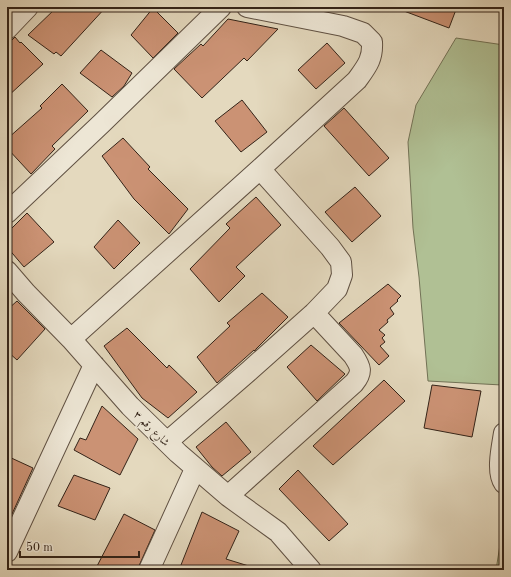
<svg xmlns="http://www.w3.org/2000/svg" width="511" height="577" font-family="'Old Standard TT',Amiri,serif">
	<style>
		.green { fill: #b0c094; stroke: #727256 }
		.building { fill: #cb9274; stroke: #332318 }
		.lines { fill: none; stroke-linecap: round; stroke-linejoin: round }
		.minor-casing { stroke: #5f5042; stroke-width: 22 }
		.minor { stroke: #ede6d5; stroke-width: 20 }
		.labels { text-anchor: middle; stroke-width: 3; stroke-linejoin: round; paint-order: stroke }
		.street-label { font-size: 11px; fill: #332318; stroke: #ede6d5 }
	</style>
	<rect width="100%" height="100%" fill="#e4d9be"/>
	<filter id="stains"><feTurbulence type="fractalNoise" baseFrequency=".005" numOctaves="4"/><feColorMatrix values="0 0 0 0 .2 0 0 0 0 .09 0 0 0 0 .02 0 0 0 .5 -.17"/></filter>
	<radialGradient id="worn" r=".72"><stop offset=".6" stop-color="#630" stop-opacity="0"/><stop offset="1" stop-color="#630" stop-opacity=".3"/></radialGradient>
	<path class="green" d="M456,38L504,45V371L502,385L428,381L419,277L413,228L408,142L416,105Z
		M503,526H504V570H496Z"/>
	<path class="building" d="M57,7H106L61,56L56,52L54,54L28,35Z
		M396,7H457L449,28L396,8Z
		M153,8L178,33L153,58L131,35Z
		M228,19L278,29L247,61L244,58L202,98L174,69L201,44L203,46Z
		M15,37L20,43L21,42L43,64L7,97V45Z
		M327,43L345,63L316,89L298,70Z
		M101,50L132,73L124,86L112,97L80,73Z
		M62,84L88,111L52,146L55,149L31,174L7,148V139L42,108L40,106Z
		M242,100L267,132L241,152L215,121Z
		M344,108L389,158L369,176L324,126Z
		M123,138L150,167L148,169L188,209L169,234L134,199L102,156Z
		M355,187L381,216L352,242L325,212Z
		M256,197L281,225L236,267L245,276L219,302L190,269L230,228L226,224Z
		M27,213L54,242L24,267L7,247V233Z
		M118,220L140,243L114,269L94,247Z
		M388,284L401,296L397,300L398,301L390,308L394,314L387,320L388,322L379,330L385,335L382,338L385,342L380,346L389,356L379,365L339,323Z
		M262,293L288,317L256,349L255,351L254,350L217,383L197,357L230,326L227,323Z
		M17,301L45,329L17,360L7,351V310Z
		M127,328L167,368L169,365L197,392L168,418L142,398L104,346Z
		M311,345L345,374L317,401L287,367Z
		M384,380L405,401L333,465L313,446Z
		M432,385L481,391L472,437L424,428Z
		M102,406L138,439L120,475L74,450L80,438L86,440Z
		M226,422L251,452L222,476L212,467L196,447Z
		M7,456L33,468L7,525Z
		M298,470L348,524L329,541L279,489Z
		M74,475L110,488L95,520L58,506Z
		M202,512L239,531L226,559L252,567L251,570H179Z
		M124,514L155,530L138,568L137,570H95Z"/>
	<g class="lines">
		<defs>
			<path id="minor" d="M7,29L28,7
				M7,213L102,123L221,7
				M7,271L26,293L71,339L130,406L178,453L228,496L278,532L311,570
				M71,339L260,169L357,80C367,66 373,59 372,42L363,33L343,26L247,7
				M504,433C502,446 496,472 504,483
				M167,442L249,371L314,313L337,289L342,275L341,262L330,247L260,169
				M228,496L354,383C363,372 361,367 353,355L314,313
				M7,552L94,365
				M149,570L195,469"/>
		</defs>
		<use href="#minor" class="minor-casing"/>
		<use href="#minor" class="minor"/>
	</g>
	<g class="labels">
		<g class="street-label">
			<text transform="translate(152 428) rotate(45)" y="4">شارع رقم ٣</text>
		</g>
	</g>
	<rect width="511" height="577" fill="none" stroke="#e4d9be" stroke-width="24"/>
	<rect x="8" y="8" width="495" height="561" fill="none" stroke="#332318" stroke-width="2"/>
	<rect x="12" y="12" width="487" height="553" fill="none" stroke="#332318"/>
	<path d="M20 551v6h119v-6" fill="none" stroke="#332318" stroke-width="2"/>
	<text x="26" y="551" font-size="12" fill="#332318" stroke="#ede6d5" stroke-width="3" paint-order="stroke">50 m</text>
	<rect width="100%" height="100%" filter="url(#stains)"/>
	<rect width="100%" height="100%" fill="url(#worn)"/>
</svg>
